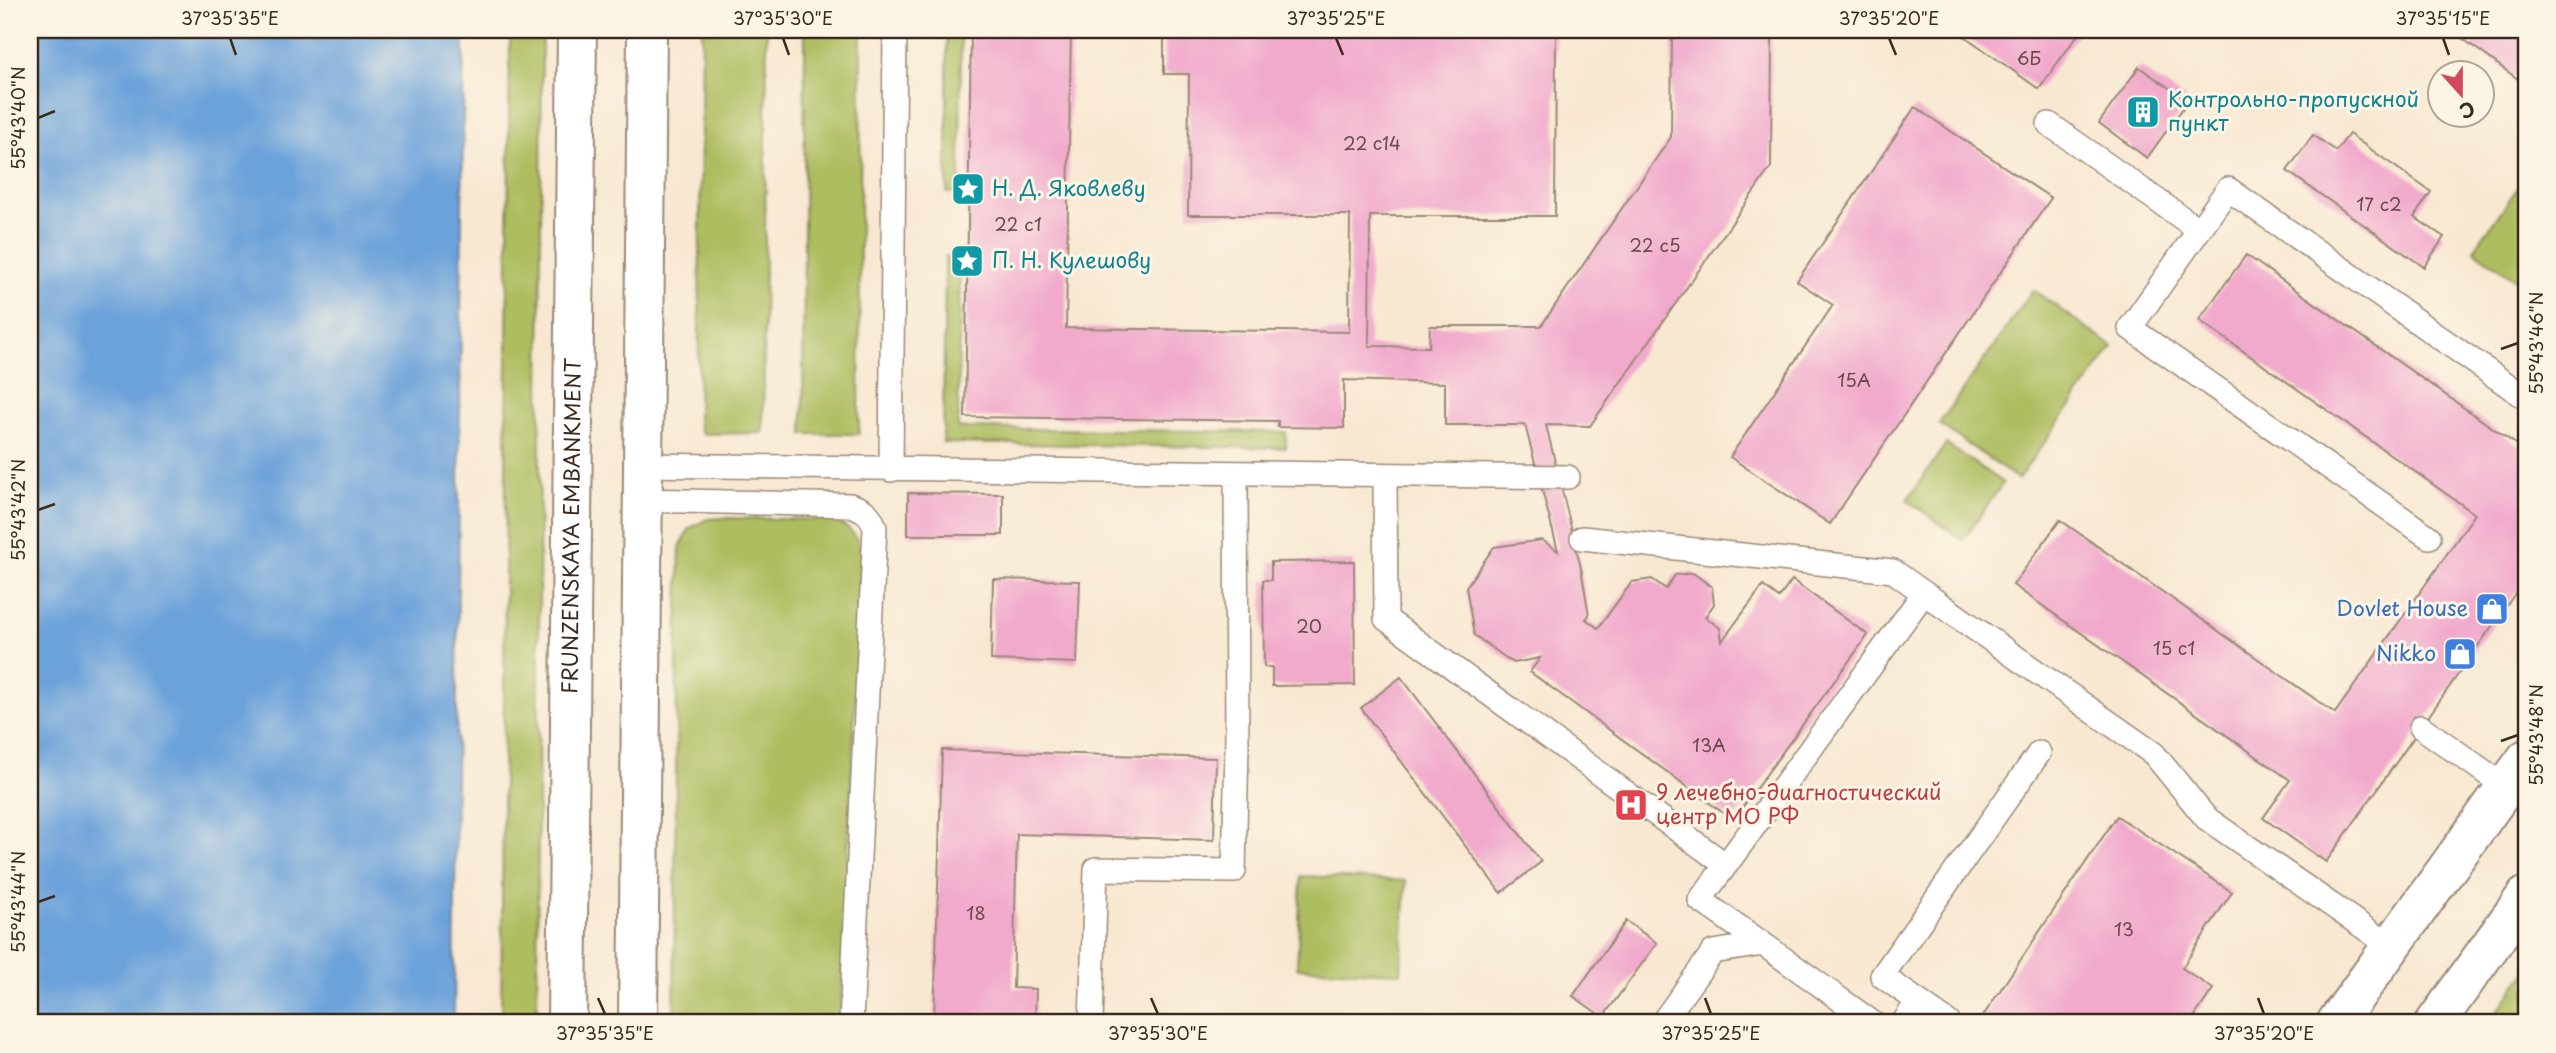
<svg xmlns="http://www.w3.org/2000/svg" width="2556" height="1053" font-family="'Playpen Sans',sans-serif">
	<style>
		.green { fill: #aebd60; stroke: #74743f; stroke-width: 2 }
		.water { fill: #6ca2da; stroke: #54667c; stroke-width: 2 }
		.building { fill: #f1a9cc }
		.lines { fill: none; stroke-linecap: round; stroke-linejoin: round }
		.service-casing { stroke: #9a8978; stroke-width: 26 }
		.secondary-casing { stroke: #9a8978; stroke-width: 42 }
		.primary-casing { stroke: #9a8978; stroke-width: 42 }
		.service { stroke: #fff; stroke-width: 23 }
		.secondary { stroke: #fff; stroke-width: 38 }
		.primary { stroke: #fff; stroke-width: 38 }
		.ticks { fill: none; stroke: #3b2a1e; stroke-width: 2.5 }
		.labels { text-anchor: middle; stroke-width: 6; stroke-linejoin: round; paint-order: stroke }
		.number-label { font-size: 18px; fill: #684a4a }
		.culture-label { font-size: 21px; fill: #0d838f; stroke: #fcf5e5; text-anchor: start }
		.street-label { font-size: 21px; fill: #3b2a1e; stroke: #fcf5e5 }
		.shop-label { font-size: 21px; fill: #366cbe; stroke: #fcf5e5; text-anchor: end }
		.health-label { font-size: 21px; fill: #be3a42; stroke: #fcf5e5; text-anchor: start }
		.neatline { fill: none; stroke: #3b2a1e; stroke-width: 2.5 }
		.ticks-label { font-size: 18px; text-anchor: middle; fill: #3b2a1e }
	</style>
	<rect width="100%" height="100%" fill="#fcf5e5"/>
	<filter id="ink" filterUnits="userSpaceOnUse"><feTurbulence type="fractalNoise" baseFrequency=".0143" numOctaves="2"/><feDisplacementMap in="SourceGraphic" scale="14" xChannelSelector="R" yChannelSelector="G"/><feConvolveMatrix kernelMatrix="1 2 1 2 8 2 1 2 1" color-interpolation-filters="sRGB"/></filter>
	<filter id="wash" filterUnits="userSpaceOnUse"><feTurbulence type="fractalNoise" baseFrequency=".00686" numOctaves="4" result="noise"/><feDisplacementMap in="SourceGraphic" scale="28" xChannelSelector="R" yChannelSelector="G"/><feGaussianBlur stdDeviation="1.57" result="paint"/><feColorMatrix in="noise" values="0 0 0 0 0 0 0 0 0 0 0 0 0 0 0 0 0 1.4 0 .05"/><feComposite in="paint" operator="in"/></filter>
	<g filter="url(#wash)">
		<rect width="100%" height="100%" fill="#f8e8d2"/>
		<path class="green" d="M510,30H542L537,1023H501Z
			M702,30H767L763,433L702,434L698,424Z
			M805,30H861L859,434H803Z
			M947,30H961L960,192L947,193Z
			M2526,176V287L2474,250Z
			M945,256H960L958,428L1286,432V448L943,443Z
			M2033,290L2113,347L2018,479L1939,424Z
			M1946,444L2003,483L1963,540L1907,500Z
			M726,518L832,520C850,527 858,535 862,555L840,1023H674L677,649L680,547L690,528L708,519Z
			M1301,876L1406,881L1401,973L1297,968Z
			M2526,972V1023H2489Z"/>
		<path class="water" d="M30,30H464C459,361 457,692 454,1023H30Z"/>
		<g id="blocks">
			<path class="building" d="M971,30H1071L1066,328L1349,332L1350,215H1188L1189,74H1164V30H1556L1555,216H1370L1369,346L1429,347L1430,326H1541L1671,137L1672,30H1772L1771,167L1590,426L1546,425L1581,568L1589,615L1586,619L1598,628L1632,582L1652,579L1666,589L1675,575L1693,573L1712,587L1714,604L1705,617L1720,628L1722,641L1763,586L1779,598L1792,580L1868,635L1733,820L1530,672L1540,658L1513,663L1474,635L1466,587L1494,547L1542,540L1558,551L1525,425H1445V383L1344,380V428L1278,427V421L965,417Z
				M1956,30H2081L2039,89Z
				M2451,30H2521L2526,34V85Z
				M2139,67L2188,101L2147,158L2099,123Z
				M1915,107L2051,198L1830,524L1730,457L1833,305L1797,281Z
				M2349,134L2431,192L2414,217L2444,237L2424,267L2287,171L2313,135L2336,151Z
				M2246,255L2520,447L2526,438V578L2326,862L2263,818L2290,780L2013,585L2060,520L2335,713L2475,514L2199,320Z
				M908,493L1003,494V535H908Z
				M1354,561L1355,685L1272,686V667H1264L1263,580H1271V562Z
				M993,579L1080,581L1077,663L991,660Z
				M1401,677L1541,862L1501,893L1361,708Z
				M942,750L1216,758L1214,840L1017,834L1013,988L1036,989L1035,1023H934Z
				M2117,816L2232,892L2182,968L2213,989L2190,1023H1982L1979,1022Z
				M1626,921L1657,943L1603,1017L1573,996Z"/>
		</g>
	</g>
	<g filter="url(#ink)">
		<use href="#blocks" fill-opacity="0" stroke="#9a8978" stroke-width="2"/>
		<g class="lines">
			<defs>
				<path id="service" d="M2049,124L2199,230
					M643,465L1568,477
					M891,470L895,30
					M1385,475L1386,619L1726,865L1924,593L2154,754L2206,818L2392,947
					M642,500L850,505C864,509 871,514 875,528L851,1023
					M2429,537L2130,328L2228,189L2526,398
					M1582,538L1893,571L1924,593
					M2421,727L2506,787
					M1726,865L1700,900L1763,944
					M1091,1023L1096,869L1234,871L1237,746L1236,473
					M1662,1023L1713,952L1763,944L1873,1023
					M1903,1023L1918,1001
					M1949,1023L1882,976L2039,753"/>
				<g id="secondary">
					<path id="s1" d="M567,1023L577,30"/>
					<path d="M638,1023L647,30"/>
				</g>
				<path id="primary" d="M2336,1023L2526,759
					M2435,1023L2526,896"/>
			</defs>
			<use href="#service" class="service-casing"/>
			<use href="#secondary" class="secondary-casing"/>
			<use href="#primary" class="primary-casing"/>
			<use href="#service" class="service"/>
			<use href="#secondary" class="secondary"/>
			<use href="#primary" class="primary"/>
		</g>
	</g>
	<path class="ticks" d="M230,38L236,55M783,38L789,55M1336,38L1343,55M1889,38L1896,55M2443,38L2449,55M38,118L55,111M2501,349L2518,343M38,510L55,504M2501,741L2518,735M38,902L55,896M598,998L605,1014M1151,998L1158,1014M1705,998L1711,1014M2258,998L2264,1014"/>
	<defs>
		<symbol id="building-square" viewBox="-11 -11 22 22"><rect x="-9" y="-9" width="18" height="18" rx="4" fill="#0f9aa8" stroke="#fcf5e5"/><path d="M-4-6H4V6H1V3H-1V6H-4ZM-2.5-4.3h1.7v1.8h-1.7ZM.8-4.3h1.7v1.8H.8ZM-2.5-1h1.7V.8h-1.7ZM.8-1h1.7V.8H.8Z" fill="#fff"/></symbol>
		<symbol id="sight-square" viewBox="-11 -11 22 22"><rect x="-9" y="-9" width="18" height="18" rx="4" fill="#0f9aa8" stroke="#fcf5e5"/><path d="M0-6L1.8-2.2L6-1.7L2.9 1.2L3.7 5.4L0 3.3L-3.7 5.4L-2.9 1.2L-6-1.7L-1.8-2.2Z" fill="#fff"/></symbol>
		<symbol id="shop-square" viewBox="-11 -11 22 22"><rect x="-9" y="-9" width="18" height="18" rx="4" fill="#3f7fe0" stroke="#fcf5e5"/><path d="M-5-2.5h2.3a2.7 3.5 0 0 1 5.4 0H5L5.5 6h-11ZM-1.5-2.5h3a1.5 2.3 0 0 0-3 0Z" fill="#fff"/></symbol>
		<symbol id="hospital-square" viewBox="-11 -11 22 22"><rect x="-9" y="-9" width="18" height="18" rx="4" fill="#e0444e" stroke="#fcf5e5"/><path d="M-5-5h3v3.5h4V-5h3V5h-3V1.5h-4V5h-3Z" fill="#fff"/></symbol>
	</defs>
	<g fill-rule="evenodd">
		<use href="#building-square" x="2124" y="93" width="38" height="38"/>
		<use href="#sight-square" x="949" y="170" width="38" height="38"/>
		<use href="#sight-square" x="948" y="242" width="38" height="38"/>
		<use href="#shop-square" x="2473" y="590" width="38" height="38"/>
		<use href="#shop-square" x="2441" y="635" width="38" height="38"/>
		<use href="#hospital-square" x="1612" y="786" width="38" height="38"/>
	</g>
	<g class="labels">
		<g class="number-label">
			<text x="2029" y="65">6Б</text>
			<text x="1372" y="150">22 c14</text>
			<text x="2379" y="211">17 с2</text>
			<text x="1018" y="231">22 с1</text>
			<text x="1655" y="252">22 с5</text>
			<text x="1854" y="387">15А</text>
			<text x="1309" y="633">20</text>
			<text x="2174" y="655">15 с1</text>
			<text x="1709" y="752">13А</text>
			<text x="976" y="920">18</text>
			<text x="2124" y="936">13</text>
		</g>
		<g class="culture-label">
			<text x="2168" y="107">Контрольно-пропускной<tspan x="2168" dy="24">пункт</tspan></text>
			<text x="992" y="196">Н. Д. Яковлеву</text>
			<text x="992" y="268">П. Н. Кулешову</text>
		</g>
		<g class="street-label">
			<text dy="7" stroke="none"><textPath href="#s1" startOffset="497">FRUNZENSKAYA EMBANKMENT</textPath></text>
		</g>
		<g class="shop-label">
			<text x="2468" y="616">Dovlet House</text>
			<text x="2436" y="661">Nikko</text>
		</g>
		<g class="health-label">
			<text x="1656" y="800">9 лечебно-диагностический<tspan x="1656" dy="24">центр МО РФ</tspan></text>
		</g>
	</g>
	<rect width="2556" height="1053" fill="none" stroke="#fcf5e5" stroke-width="77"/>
	<g transform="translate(2461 94) rotate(159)"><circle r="33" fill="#fcf5e5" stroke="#afa495" stroke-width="2"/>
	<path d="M0-5L12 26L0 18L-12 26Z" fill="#d1495b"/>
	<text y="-10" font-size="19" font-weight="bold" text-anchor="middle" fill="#3b2a1e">С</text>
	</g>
	<rect x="38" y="38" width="2480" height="976" class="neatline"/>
	<g class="ticks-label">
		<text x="230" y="25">37°35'35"E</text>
		<text x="783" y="25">37°35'30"E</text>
		<text x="1336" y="25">37°35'25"E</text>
		<text x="1889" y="25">37°35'20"E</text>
		<text x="2443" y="25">37°35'15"E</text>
		<text transform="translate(19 118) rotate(-90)" y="6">55°43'40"N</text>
		<text transform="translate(2537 343) rotate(-90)" y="6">55°43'46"N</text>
		<text transform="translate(19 510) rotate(-90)" y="6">55°43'42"N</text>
		<text transform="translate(2537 735) rotate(-90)" y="6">55°43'48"N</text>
		<text transform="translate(19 902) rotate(-90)" y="6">55°43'44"N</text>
		<text x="605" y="1040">37°35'35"E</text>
		<text x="1158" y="1040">37°35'30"E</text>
		<text x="1711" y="1040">37°35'25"E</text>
		<text x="2264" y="1040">37°35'20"E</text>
	</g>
</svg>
